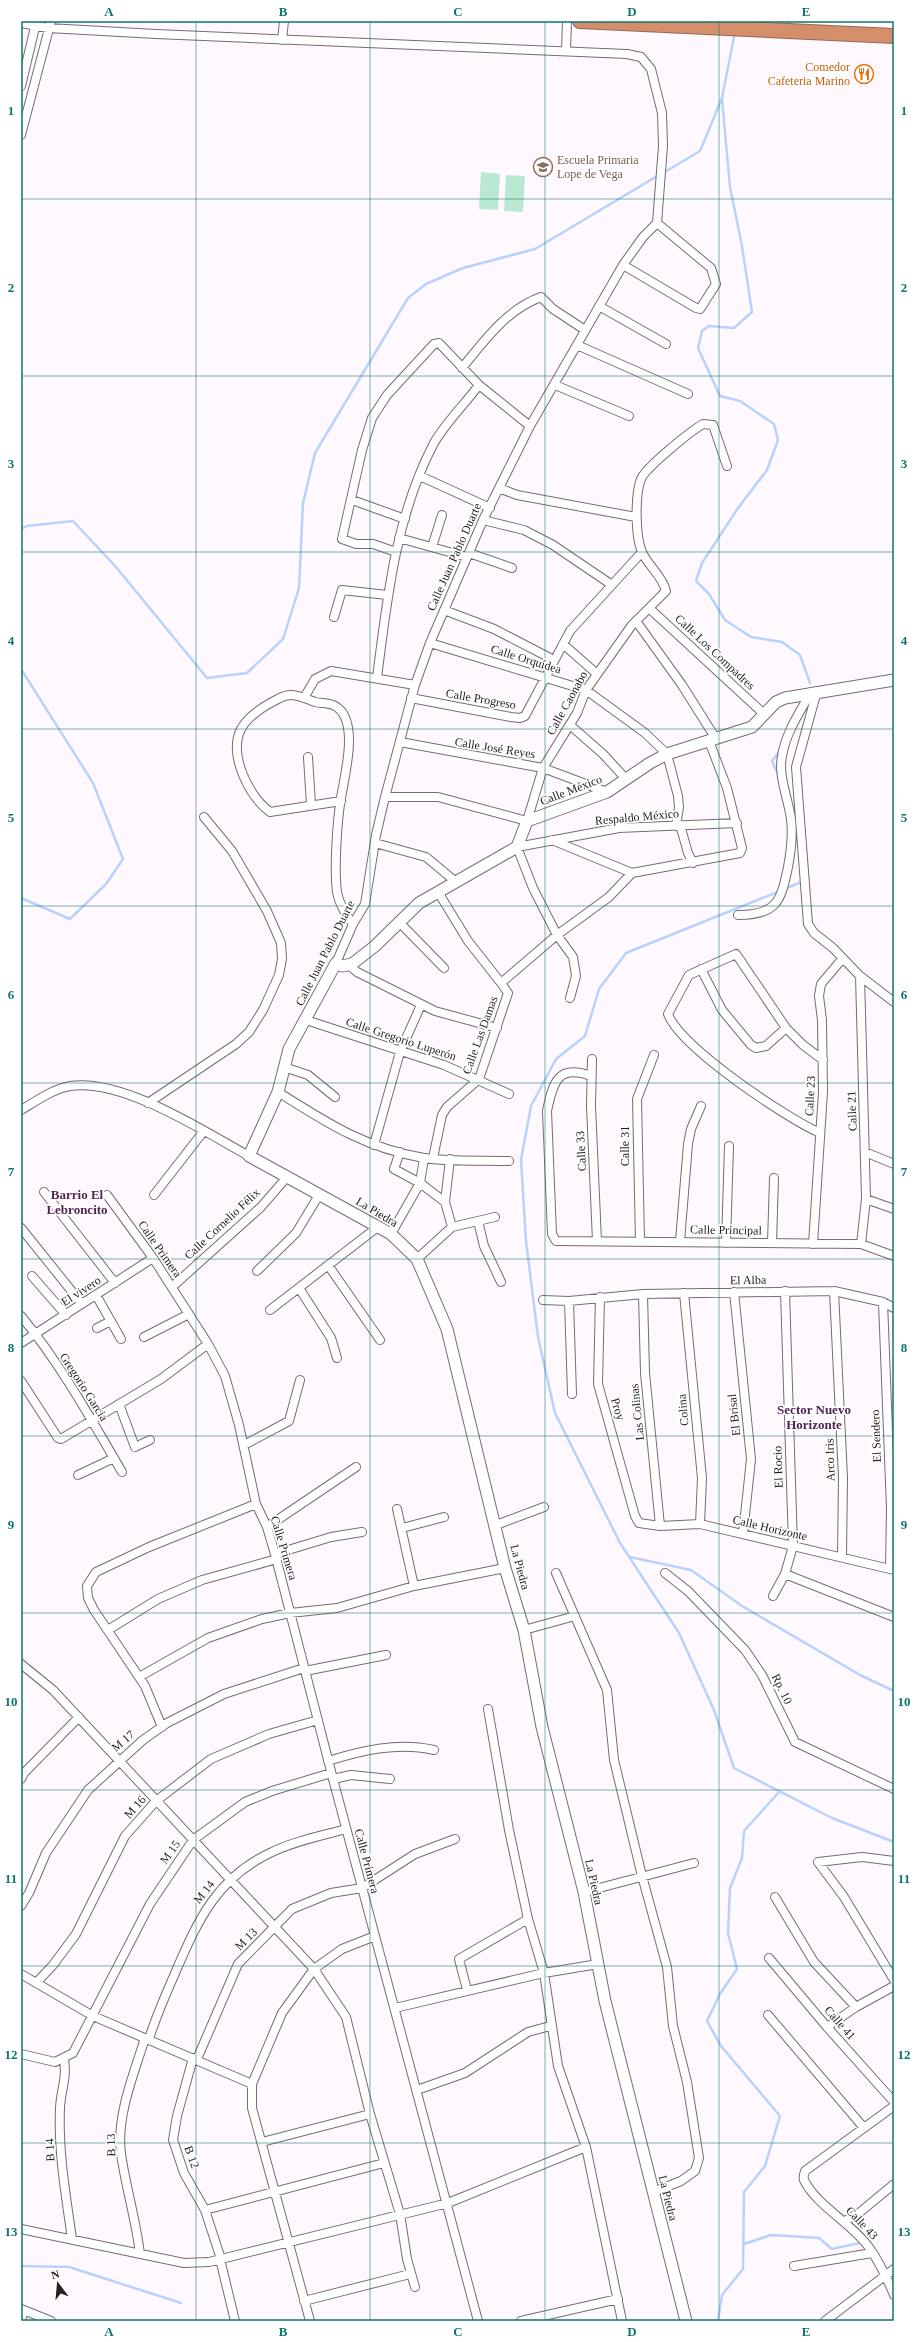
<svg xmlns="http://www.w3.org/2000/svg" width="915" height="2342" font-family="'Times New Roman',serif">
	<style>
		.green { fill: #b9e9d2 }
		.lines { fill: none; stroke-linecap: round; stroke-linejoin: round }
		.stream { stroke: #b7d2ff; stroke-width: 2.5 }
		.street-casing { stroke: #776b76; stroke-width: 10 }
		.secondary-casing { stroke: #776b76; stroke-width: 13 }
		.highway-casing { stroke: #976853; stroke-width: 16 }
		.street { stroke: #fff; stroke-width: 8 }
		.secondary { stroke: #fff; stroke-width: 11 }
		.highway { stroke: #d48e6c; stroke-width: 14 }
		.grid { fill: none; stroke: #0f766e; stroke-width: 1; stroke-opacity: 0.55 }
		.labels { text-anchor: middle; stroke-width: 3.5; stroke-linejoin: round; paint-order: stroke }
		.food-label { font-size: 12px; fill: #c56008; stroke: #fff; text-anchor: end }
		.education-label { font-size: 12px; fill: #785e54; stroke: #fff; text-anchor: start }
		.street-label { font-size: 12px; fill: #262125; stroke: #fff }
		.neighbourhood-label { font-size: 13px; font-weight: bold; fill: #522253; stroke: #fff }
		.neatline { fill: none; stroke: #0f766e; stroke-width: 1.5 }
		.grid-label { font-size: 13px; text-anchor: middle; font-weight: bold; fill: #0f766e }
	</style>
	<rect width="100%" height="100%" fill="#fff9ff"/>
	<path class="green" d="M481,172L500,174L498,210L479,209Z
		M506,175L525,176L523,212L504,211Z"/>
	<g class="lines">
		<path class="stream" d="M722,99L730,187L742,246L752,312L734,328L709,326L702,331L698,348L720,396L740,401L774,424L778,440L767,470L738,508L702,563L696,581L709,594L725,620L751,637L782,642L800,655L810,683
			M663,173L700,151L722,98L735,32
			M21,529L27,526L73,521L116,567L207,678L247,673L283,639L299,588L303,503L315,453L408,298L426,284L463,268L535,249L659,175
			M21,669L93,783L123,859L106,884L70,919L21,898
			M778,774L772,761L781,749
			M784,889L804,881
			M780,891L626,953L599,989L585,1036L556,1059L531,1106L521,1160L526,1241L538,1337L555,1413L620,1543L679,1633L714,1710L734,1768L832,1818L894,1842
			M630,1557L691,1570L742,1606L860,1675L894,1691
			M744,2244L771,2235L819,2238L832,2249L864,2242
			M21,2266L69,2267L181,2303
			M718,2321L722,2295L743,2269L744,2192L765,2166L780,2116L721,2046L707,2021L720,1994L737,1969L728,1933L730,1888L742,1858L744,1831L780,1791"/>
		<defs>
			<path id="street" d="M21,23L48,28L156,34L627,54L641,57L651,69L662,113L663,146L657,223L643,237L623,265L530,426L483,520L430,643L415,685L385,797L376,835L365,904L353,924L336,963
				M282,40L284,21
				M566,51L567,21
				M21,86L35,27L34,22
				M21,135L51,21
				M623,265L696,308L700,309L716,284L711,268L657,223
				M599,306L666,344
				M577,345L688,394
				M462,368C484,341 507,309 541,297L553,309L585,330
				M555,385L629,416
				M420,476L490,508
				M499,488L517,495L636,517
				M352,500L405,519
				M483,520L524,530L553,545L612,585
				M399,538L467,557
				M432,547L442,515
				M396,552L373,544H356L342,539L362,450L372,418L387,395L434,344L439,343L479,385L530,426
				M469,553L512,568
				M649,608L764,714
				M444,610L494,629L554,660
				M334,617L342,590L387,595
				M636,621L682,685L716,739
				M430,643L586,690L645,733L667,754L678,796L679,807L676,826
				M563,644L597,674
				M377,678C387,598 396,515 434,443C446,422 465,404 479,385
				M817,691L796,767L808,924L814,933L833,948L860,976L894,1002
				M304,698L315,679L331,671L415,685
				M411,698L511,717L520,718L525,716L570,631L642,552
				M570,725L603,754L626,779
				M400,742L543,768L607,792
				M308,757L311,805
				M385,797H438L527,821L543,768L577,713L586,690L632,625L666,591C662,575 648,566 642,552C635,536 635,494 641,479C646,467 691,431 703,424L713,425L727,466
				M341,801L270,812C249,796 228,755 241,729C248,716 266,705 278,699C292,691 301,697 315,702C323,704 331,702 338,708C347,715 349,730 349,741C349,760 344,780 341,798C337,821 334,869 337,892C339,904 345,914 353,924
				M680,825L688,853L693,863
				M552,840L632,873L740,853L742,848L727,788L709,741
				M375,843L426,857L456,882
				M438,892L468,941L501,983
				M738,915C777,915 781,901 788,867C791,851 793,835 791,819C788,798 778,776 782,756C786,732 800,712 811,692
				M399,922L444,968
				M349,965L357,972L435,1011L497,1028
				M701,969L722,1010L751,1045L756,1048L766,1046L786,1028
				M860,976L866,1199L861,1244
				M570,998L576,976L573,957L557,935L533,888L517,847L619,828L737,823
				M306,1020L444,1065L509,1094
				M592,1059L591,1106L597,1241
				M284,1067L308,1075L335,1097
				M591,1076C558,1064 553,1082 547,1111L552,1234L556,1241L861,1244L894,1256
				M278,1092C327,1123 365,1148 424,1158C451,1162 481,1160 509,1161
				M148,1103L236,1044L249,1032L263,1010L279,975L282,959L281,943L267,911L232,851L204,817
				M21,1110C36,1101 53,1089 70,1086C123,1078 203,1131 249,1156
				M820,1133C786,1118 680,1047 668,1014L689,975L736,954L786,1028L803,1045L823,1060
				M374,1145L400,1052L421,1005
				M400,1152L394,1169L420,1183L445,1202
				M865,1152L894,1164
				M433,1158L442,1115L447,1107L479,1079L508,993L501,983L557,935L609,897L632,873
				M450,1159L445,1202L452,1227
				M44,1192L115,1283
				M107,1195L153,1258L208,1344L225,1376L239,1425L256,1504L267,1527L275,1554L333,1779L478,2321
				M154,1195L203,1132
				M866,1199L894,1209
				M478,1221L484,1246L501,1282
				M21,1228L82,1304
				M391,1234L420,1183L424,1158
				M640,1241L637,1099L654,1055
				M680,1241L688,1144L691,1129L701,1106
				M726,1243L729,1146
				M772,1243L774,1178
				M813,1244L823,1092L822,1020L819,996L821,984L843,958
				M417,1259L452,1227L495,1217
				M328,1265L380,1340
				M257,1271L296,1233L319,1195
				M32,1276L66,1315
				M172,1287L261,1207L287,1177
				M299,1288L331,1338L337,1358
				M834,1291L843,1478L842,1557
				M734,1292L751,1459L743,1534
				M684,1293L702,1478L700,1524
				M643,1294L645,1373L660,1526
				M96,1295L121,1339
				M600,1297L598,1384L635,1516L639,1523L660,1526L700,1524L894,1570
				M543,1300L569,1301L643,1294L834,1291L883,1302L894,1308
				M569,1301L572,1394
				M883,1302L891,1509L890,1569
				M270,1310L379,1226
				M21,1316C60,1363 91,1419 122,1472
				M97,1328L111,1321
				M144,1337L189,1314
				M21,1343L153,1258
				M21,1381L58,1438L61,1439L161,1379L208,1344
				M119,1404L135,1447L150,1440
				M244,1445L289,1421L300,1380
				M78,1475L114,1458
				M397,1509L414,1586
				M496,1525L544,1507
				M267,1527L356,1467
				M402,1528L444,1517
				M275,1554L331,1537L362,1532
				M556,1573L607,1690L614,1760L642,1876L667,1967L673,2026L687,2082L699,2158L695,2171L681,2181L653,2192
				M665,1573L688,1591L745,1650L762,1675L795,1742L894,1789
				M785,1574L894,1617
				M773,1596L785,1574L793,1546L785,1291
				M108,1630L158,1599L202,1580L277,1559
				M524,1630L575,1616
				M21,1664L53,1690L314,1969L346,2017L370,2114L400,2214L407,2259L415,2287
				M305,1671L386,1655
				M139,1677L208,1638L262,1619L290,1613L337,1608L414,1586L505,1568
				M488,1709L509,1830L528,1919L544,1973L558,2066L586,2147L622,2321
				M162,1727L145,1686L94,1610L88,1598L87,1586L96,1572L149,1547L256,1504
				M328,1761C363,1750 398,1742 434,1750
				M21,1779L24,1773L79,1717
				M333,1779L351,1775L390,1779
				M894,1861L862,1857L818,1862L844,1897L894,1980
				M584,1892L694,1863
				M775,1897L814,1962L856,2007
				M21,1906L29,1893L46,1853L88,1790L143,1740L167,1723L224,1694L304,1668
				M769,1958L827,2027L894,2102
				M21,1974L93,2016L252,2084
				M36,1983L53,1965L76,1934L125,1836L156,1801L211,1759L269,1734L318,1720
				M467,1990L459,1959L528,1919
				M395,2008L544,1973L598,1964
				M768,2015L864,2128
				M827,2027L856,2007L894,1986
				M149,2039C156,2016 166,1994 176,1971C198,1920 217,1878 270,1853C294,1841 321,1836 346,1829
				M21,2054L55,2062L73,2053L150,1904L193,1840L245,1802L272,1791L331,1773
				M193,2058L177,2116L173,2140L184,2173L205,2210L221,2259
				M64,2059C67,2081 61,2088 60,2108C58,2152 66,2196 72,2239
				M197,2059L238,1964L292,1909L331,1893L362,1888L415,1854L455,1839
				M417,2090L465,2073L528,2032L550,2026
				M894,2106L805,2171C804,2174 803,2177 804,2180C816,2205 851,2223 868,2246C879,2261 887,2278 894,2295
				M262,2142L370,2114
				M205,2210L384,2163
				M845,2221L859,2213L894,2184
				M21,2229L184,2263L209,2262L448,2203L586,2147
				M140,2254C136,2220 126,2188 121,2154C116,2116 134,2074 145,2038
				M220,2259L235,2321
				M794,2266L872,2253
				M304,2301L410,2274
				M21,2309L51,2321
				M21,2321L24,2310
				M310,2321L252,2108V2084L282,2013L314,1969L342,1949L375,1936
				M521,2321L618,2299
				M825,2321L894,2269"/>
			<path id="secondary" d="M686,2321L605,2001L584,1892L542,1727L524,1630L505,1568L447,1329L417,1259L391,1234L249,1156L278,1092L289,1049L336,963L342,966L352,964L375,946L419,903L517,847L527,821L607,792L650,763L667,754L752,727L776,702L785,698L894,680"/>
			<path id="highway" d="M580,21L894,36"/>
		</defs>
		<use href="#street" class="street-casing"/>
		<use href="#secondary" class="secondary-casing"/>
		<use href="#highway" class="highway-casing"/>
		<use href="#street" class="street"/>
		<use href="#secondary" class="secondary"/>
		<use href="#highway" class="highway"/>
	</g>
	<path class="grid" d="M196,21V2321M370,21V2321M545,21V2321M719,21V2321M21,199H894M21,376H894M21,552H894M21,729H894M21,906H894M21,1083H894M21,1259H894M21,1436H894M21,1613H894M21,1790H894M21,1966H894M21,2143H894"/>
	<defs>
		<symbol id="restaurant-ring" viewBox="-11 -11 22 22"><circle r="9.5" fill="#fff" stroke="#e8710a" stroke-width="1.5"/><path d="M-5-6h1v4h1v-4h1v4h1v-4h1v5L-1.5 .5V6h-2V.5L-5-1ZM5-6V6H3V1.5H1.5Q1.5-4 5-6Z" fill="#e8710a"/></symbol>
		<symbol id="school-ring" viewBox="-11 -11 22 22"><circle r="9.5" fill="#fff" stroke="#8d6e63" stroke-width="1.5"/><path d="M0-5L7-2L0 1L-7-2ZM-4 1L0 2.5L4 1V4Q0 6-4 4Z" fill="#8d6e63"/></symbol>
	</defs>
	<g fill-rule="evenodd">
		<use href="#restaurant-ring" x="853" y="63" width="22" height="22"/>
		<use href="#school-ring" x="532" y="156" width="22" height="22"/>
	</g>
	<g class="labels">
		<g class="food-label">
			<text x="850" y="71">Comedor<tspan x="850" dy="14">Cafeteria Marino</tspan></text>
		</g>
		<g class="education-label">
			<text x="557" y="164">Escuela Primaria<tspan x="557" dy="14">Lope de Vega</tspan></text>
		</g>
		<g class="street-label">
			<text transform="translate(454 557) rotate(-66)" y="4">Calle Juan Pablo Duarte</text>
			<text transform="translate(715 652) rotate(43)" y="4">Calle Los Compadres</text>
			<text transform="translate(526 659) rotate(17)" y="4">Calle Orquídea</text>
			<text transform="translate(481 699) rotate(10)" y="4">Calle Progreso</text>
			<text transform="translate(567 703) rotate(-61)" y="4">Calle Caonabo</text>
			<text transform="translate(495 748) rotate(9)" y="4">Calle José Reyes</text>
			<text transform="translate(571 790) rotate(-21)" y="4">Calle México</text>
			<text transform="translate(637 817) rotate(-5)" y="4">Respaldo México</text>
			<text transform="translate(325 953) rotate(-63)" y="4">Calle Juan Pablo Duarte</text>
			<text transform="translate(480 1035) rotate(-70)" y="4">Calle Las Damas</text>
			<text transform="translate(401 1039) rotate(18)" y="4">Calle Gregorio Luperón</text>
			<text transform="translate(810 1096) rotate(-87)" y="4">Calle 23</text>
			<text transform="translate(852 1111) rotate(-92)" y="4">Calle 21</text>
			<text transform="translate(625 1146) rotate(-90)" y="4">Calle 31</text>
			<text transform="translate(581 1151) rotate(-93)" y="4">Calle 33</text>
			<text transform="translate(377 1212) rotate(31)" y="4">La Piedra</text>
			<text transform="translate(222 1224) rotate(-43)" y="4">Calle Cornelio Félix</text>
			<text transform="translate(726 1230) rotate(1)" y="4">Calle Principal</text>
			<text transform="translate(160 1249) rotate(55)" y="4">Calle Primera</text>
			<text transform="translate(748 1280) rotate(-1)" y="4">El Alba</text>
			<text transform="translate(81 1291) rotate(-33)" y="4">El vivero</text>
			<text transform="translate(84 1387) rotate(57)" y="4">Gregorio Garcia</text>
			<text transform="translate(618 1409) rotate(74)" y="4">Proy</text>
			<text transform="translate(683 1410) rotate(-95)" y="4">Colina</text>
			<text transform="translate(637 1412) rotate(-96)" y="4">Las Colinas</text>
			<text transform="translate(734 1415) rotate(-96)" y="4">El Brisal</text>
			<text transform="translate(876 1436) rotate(-92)" y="4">El Sendero</text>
			<text transform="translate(830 1460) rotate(-92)" y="4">Arco Iris</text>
			<text transform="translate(778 1467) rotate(-92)" y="4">El Rocio</text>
			<text transform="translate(770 1528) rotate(13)" y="4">Calle Horizonte</text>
			<text transform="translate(284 1548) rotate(73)" y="4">Calle Primera</text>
			<text transform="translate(520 1567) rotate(75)" y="4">La Piedra</text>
			<text transform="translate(782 1689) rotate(64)" y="4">Rp. 10</text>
			<text transform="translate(123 1741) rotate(-40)" y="4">M 17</text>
			<text transform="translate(135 1807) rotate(-49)" y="4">M 16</text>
			<text transform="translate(170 1852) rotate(-54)" y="4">M 15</text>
			<text transform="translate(367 1861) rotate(75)" y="4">Calle Primera</text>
			<text transform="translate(594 1882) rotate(77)" y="4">La Piedra</text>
			<text transform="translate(204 1892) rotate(-52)" y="4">M 14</text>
			<text transform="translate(246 1939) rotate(-45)" y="4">M 13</text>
			<text transform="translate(840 2023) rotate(49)" y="4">Calle 41</text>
			<text transform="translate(111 2145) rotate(-91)" y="4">B 13</text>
			<text transform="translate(50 2150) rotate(-93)" y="4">B 14</text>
			<text transform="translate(192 2157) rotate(70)" y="4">B 12</text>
			<text transform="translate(668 2198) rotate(76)" y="4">La Piedra</text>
			<text transform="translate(862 2223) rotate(47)" y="4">Calle 43</text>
		</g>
		<g class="neighbourhood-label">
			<text x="77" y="1199">Barrio El<tspan x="77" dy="15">Lebroncito</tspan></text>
			<text x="814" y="1414">Sector Nuevo<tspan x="814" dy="15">Horizonte</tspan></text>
		</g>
	</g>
	<rect width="915" height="2342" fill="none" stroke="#ffffff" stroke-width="44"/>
	<g transform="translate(58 2284) rotate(344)" stroke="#ffffff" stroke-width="3" paint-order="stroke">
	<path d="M0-3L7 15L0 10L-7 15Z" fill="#262125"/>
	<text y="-6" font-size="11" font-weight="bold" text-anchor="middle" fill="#262125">N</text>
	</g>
	<rect x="22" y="22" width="871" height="2298" class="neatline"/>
	<g class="grid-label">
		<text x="109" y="16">A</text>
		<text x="283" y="16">B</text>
		<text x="458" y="16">C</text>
		<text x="632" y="16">D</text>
		<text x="806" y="16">E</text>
		<text x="11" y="115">1</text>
		<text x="904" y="115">1</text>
		<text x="11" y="292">2</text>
		<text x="904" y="292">2</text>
		<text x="11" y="468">3</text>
		<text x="904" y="468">3</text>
		<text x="11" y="645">4</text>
		<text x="904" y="645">4</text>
		<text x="11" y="822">5</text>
		<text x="904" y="822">5</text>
		<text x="11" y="999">6</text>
		<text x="904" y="999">6</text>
		<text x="11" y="1176">7</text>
		<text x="904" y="1176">7</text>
		<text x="11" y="1352">8</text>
		<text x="904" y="1352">8</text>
		<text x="11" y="1529">9</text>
		<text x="904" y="1529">9</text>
		<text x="11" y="1706">10</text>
		<text x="904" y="1706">10</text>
		<text x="11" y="1883">11</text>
		<text x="904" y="1883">11</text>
		<text x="11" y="2059">12</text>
		<text x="904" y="2059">12</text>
		<text x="11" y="2236">13</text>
		<text x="904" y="2236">13</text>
		<text x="109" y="2336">A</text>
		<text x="283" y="2336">B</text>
		<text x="458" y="2336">C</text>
		<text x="632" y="2336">D</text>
		<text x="806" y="2336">E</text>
	</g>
</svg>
